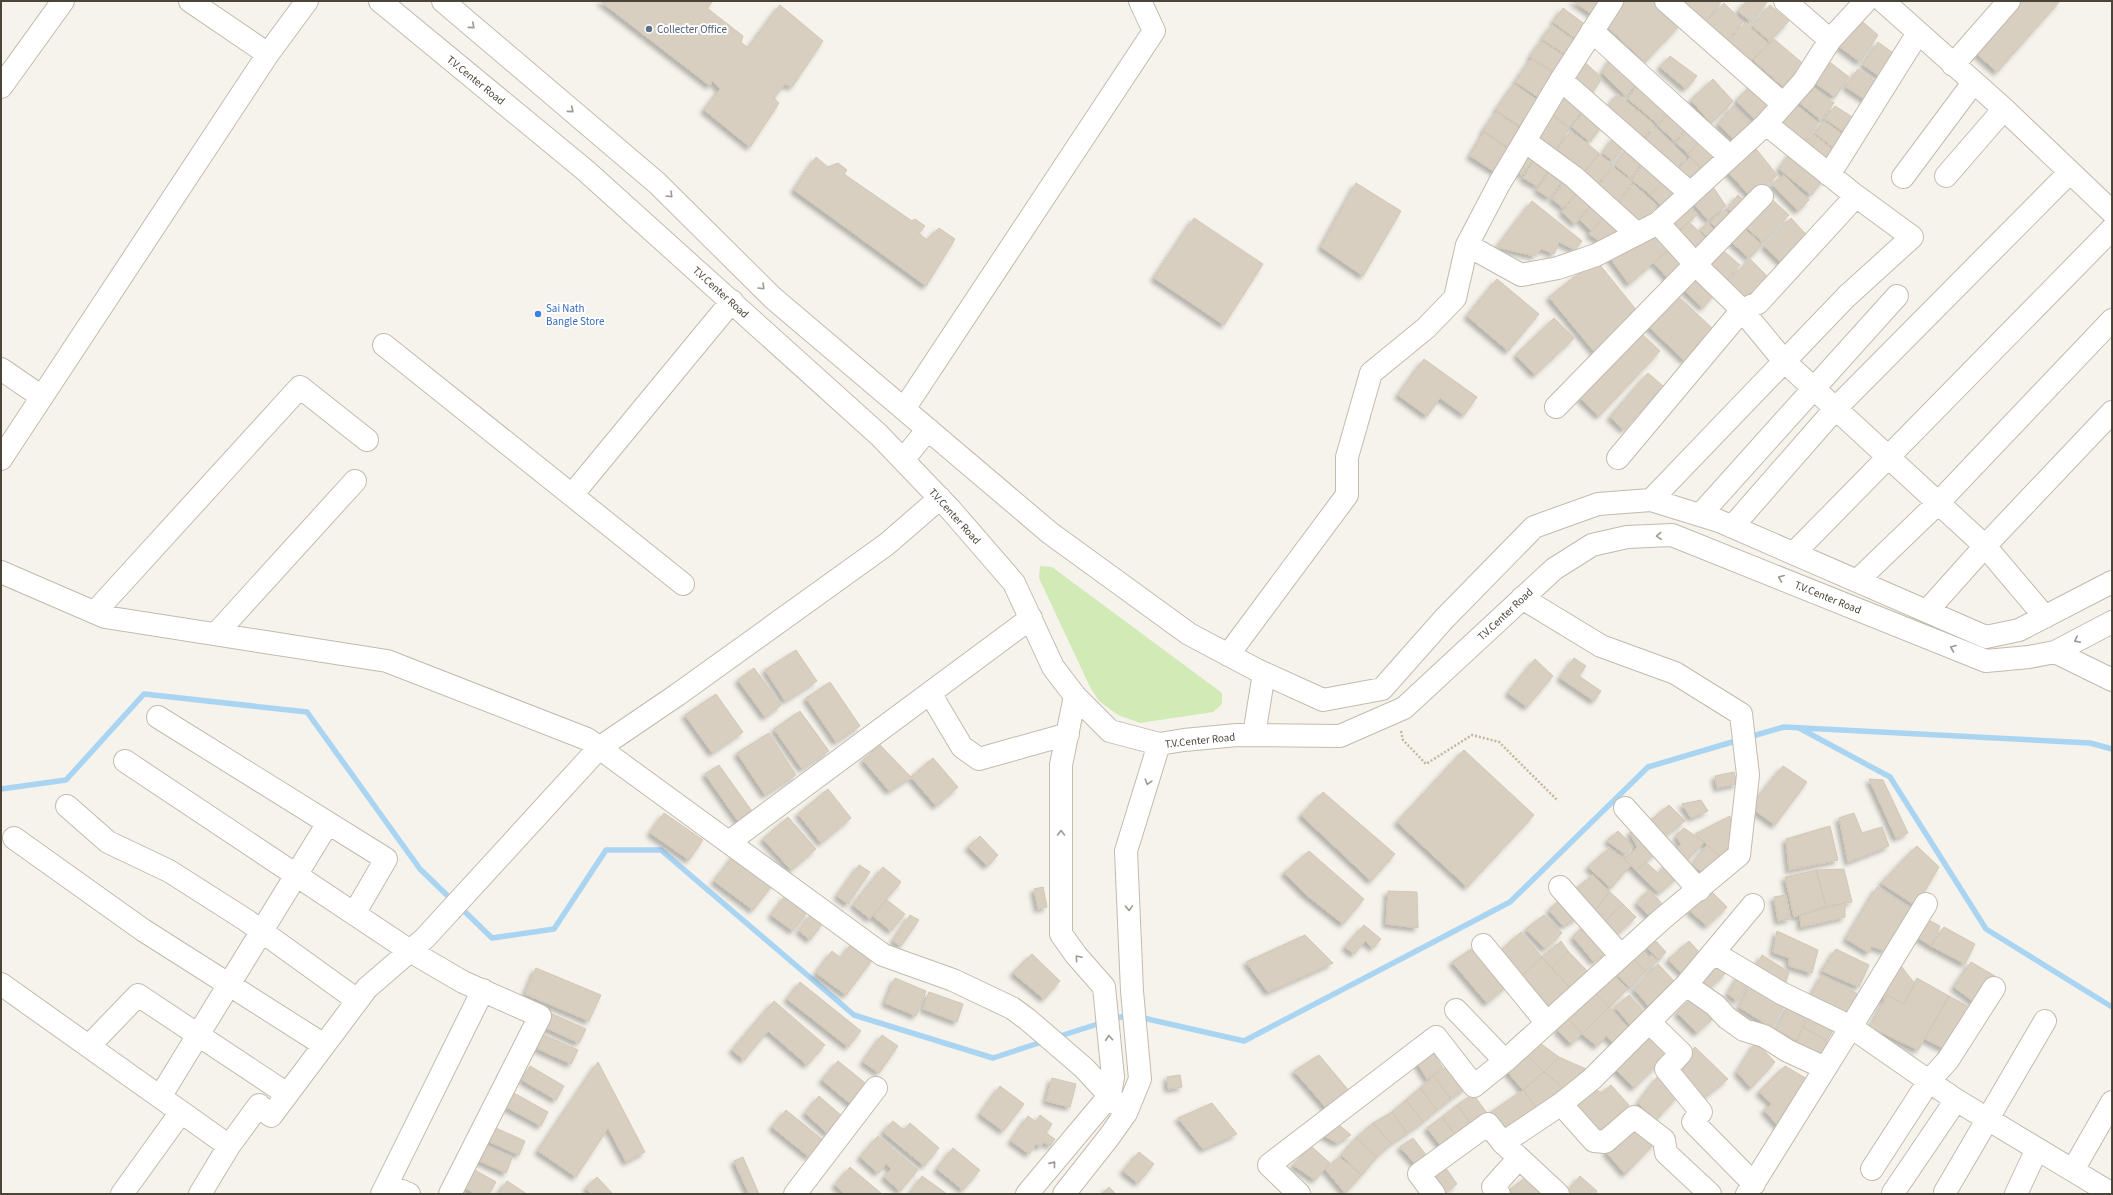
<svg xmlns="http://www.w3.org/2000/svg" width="2113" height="1195" font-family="'Source Sans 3',sans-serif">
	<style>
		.green { fill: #d2eab5 }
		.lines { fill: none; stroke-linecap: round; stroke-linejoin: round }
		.stream { stroke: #a9d4f2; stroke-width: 5.5 }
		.building { fill: #d8cfc1; stroke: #d3c7b4; filter: url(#shadow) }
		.minor-casing { stroke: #c2bbae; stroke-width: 24 }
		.path { stroke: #c4b79f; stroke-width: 2.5; stroke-dasharray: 2 2; stroke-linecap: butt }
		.minor { stroke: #fff; stroke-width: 22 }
		.oneway { stroke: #9c9892 }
		.service-dot { fill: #5c6f8a; stroke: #fff; stroke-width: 1.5 }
		.shop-dot { fill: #3f7fe0; stroke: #fff; stroke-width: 1.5 }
		.labels { text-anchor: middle; stroke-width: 4; stroke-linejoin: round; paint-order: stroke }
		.service-label { font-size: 11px; fill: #4e5e75; stroke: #fff; text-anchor: start }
		.street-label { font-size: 11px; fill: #4b4439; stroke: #fff }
		.shop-label { font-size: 11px; fill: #366cbe; stroke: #fff; text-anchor: start }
	</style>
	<defs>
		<filter id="shadow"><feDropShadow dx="-3.5" dy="3.5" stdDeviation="2" flood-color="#0004"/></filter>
	</defs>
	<rect width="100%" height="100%" fill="#f6f3ec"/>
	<path class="green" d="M1040,566L1052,567L1222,693V704L1213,712L1140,723L1118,715L1099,701L1090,687L1039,578Z"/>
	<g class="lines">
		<path class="stream" d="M1799,728L1890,777L1986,929L2112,1007
			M1749,737L1784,727L2090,743L2112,749
			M1,789L66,780L144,694L307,712L420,869L453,901
			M460,907L492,938L554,929L606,850H661L854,1015L993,1058L1045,1041
			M1139,1017L1244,1041L1510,902L1648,767L1739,740
			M1112,1019L1131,1015
			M1057,1037L1104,1022"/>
	</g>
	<path class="building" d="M600,1H713L707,8L743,36L741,42L748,48L780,5L823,41L792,87L785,84L774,98L779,103L750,147L704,110L720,89L712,81L710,86Z
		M1573,1H1607L1596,17Z
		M1621,1H1655L1681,24L1645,62L1602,22Z
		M1675,1H1722L1703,24Z
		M1747,1H1768L1751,22L1738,11Z
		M2021,1H2060L1997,72L1976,53Z
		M1724,3L1743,22L1726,42L1705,24Z
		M1770,5L1789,21L1770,41L1752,26Z
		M1563,8L1590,28L1580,42L1553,22Z
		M1856,16L1878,35L1860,62L1837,45Z
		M1745,23L1768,43L1750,62L1727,43Z
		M1552,25L1580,44L1571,58L1542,39Z
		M1774,39L1806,66L1788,91L1753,60Z
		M1541,41L1571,60L1561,76L1530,57Z
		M1878,42L1900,58L1885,80L1863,65Z
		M1578,56L1602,78L1588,99L1564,79Z
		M1670,56L1697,76L1686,89L1660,67Z
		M1612,57L1639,80L1626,96L1602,73Z
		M1531,59L1559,77L1544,101L1515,82Z
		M1827,60L1849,77L1835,97L1812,81Z
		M1858,69L1882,86L1870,103L1846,87Z
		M1713,79L1733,101L1711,123L1691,100Z
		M1640,81L1671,106L1658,124L1628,99Z
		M1562,83L1586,106L1569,127L1547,109Z
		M1754,83L1779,105L1760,124L1736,101Z
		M1514,84L1544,105L1527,131L1496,110Z
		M1808,84L1834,103L1821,120L1796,100Z
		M1617,94L1654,124L1640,142L1605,112Z
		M1794,103L1818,123L1800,147L1778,127Z
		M1588,106L1605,122L1590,142L1572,127Z
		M1733,106L1755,128L1739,144L1718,124Z
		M1835,106L1857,120L1847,134L1825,119Z
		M1672,108L1690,123L1675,141L1658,126Z
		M1546,110L1569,129L1554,151L1531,133Z
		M1496,112L1525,132L1513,150L1483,131Z
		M1824,121L1845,136L1835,149L1815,133Z
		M1691,125L1703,137L1688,153L1676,143Z
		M1655,127L1686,157L1672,173L1641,145Z
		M1571,131L1599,153L1582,175L1555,153Z
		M1484,132L1513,153L1500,175L1470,156Z
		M1813,134L1836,152L1826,165L1803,147Z
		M1614,137L1625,145L1613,161L1603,153Z
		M1705,138L1724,156L1706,173L1688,154Z
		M1753,145L1777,175L1752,198L1727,171Z
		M1629,146L1644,159L1631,178L1615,165Z
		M1523,147L1536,155L1522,175L1511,168Z
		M1793,150L1825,178L1811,195L1779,169Z
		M1599,154L1613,165L1595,187L1581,176Z
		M1538,155L1552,165L1537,186L1523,178Z
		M816,157L828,167L838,163L847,170L844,174L912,221L915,219L925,226L919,233L927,240L939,228L955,239L926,286L794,190Z
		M1690,157L1706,174L1688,190L1672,175Z
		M1647,158L1667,176L1650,194L1632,180Z
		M1554,166L1566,175L1549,198L1537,190Z
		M1613,167L1632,182L1616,205L1596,189Z
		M1784,175L1809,200L1798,211L1772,184Z
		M1568,176L1581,186L1563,208L1552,199Z
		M1668,178L1684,193L1664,209L1650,195Z
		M1709,181L1726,206L1708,220L1689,198Z
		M1356,183L1401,211L1363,276L1321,247Z
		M1633,184L1657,205L1640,226L1616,207Z
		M1582,187L1595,199L1575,224L1562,212Z
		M1766,194L1789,215L1763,242L1741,223Z
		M1738,195L1748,205L1737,219L1728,208Z
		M1532,201L1582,241L1575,250L1559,242L1554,254L1542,249L1534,256L1497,247Z
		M1595,201L1607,212L1591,231L1580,220Z
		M1686,201L1697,215L1675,233L1663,221Z
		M1725,209L1735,220L1723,235L1710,222Z
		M1607,214L1623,228L1605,245L1589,234Z
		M1194,218L1263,264L1224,325L1154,278Z
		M1791,218L1812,241L1786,267L1764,246Z
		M1689,222L1706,238L1693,255L1675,236Z
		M1707,223L1720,234L1713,243L1700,230Z
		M1739,224L1762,245L1749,258L1726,237Z
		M1652,228L1669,249L1629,284L1607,254Z
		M1675,245L1690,261L1671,282L1654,263Z
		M1718,246L1740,265L1723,284L1701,265Z
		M1750,259L1772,281L1748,305L1725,285Z
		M1596,260L1642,317L1596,354L1549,297Z
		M1695,272L1717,291L1703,308L1683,289Z
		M1497,279L1539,314L1508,351L1467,316Z
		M1676,294L1714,330L1685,361L1647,325Z
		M1554,318L1574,338L1535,375L1516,355Z
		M1641,333L1660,351L1599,416L1580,398Z
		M1424,359L1477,397L1464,415L1440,398L1427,416L1398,395Z
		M1648,373L1663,386L1624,430L1610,417Z
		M796,650L817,681L785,701L765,670Z
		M1574,658L1586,666L1579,676L1601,691L1594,701L1560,678Z
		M1535,659L1553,676L1527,707L1508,693Z
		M754,668L781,705L765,717L738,680Z
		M830,682L860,726L836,742L806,698Z
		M716,694L743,732L712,753L685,715Z
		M800,711L829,751L802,769L774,729Z
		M769,733L796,775L765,795L737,753Z
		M880,745L911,777L889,791L863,760Z
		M1464,750L1534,815L1467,887L1397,822Z
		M933,758L958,787L936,806L911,777Z
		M719,765L754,814L740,824L705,774Z
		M1783,766L1807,782L1775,825L1750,807Z
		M1734,772L1737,784L1717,788L1715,776Z
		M1869,779L1883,780L1908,833L1896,838Z
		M828,789L851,818L821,843L798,814Z
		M1323,792L1395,854L1371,881L1301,815Z
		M1701,800L1708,811L1691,818L1682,804Z
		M1669,805L1685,821L1662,838L1650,821Z
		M664,813L703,840L689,860L650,833Z
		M1854,813L1862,833L1882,827L1889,846L1848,862L1839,818Z
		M1730,816L1733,836L1723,859L1695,834Z
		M788,817L816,849L791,870L763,839Z
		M1830,826L1838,860L1789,870L1786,839Z
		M1635,828L1658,851L1636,871L1625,859L1637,847L1630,833Z
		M1684,828L1704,842L1684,864L1675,851L1681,844L1676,836Z
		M1618,831L1632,845L1626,855L1607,841Z
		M980,836L998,855L987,866L968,847Z
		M1707,845L1723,859L1704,874L1692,864Z
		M1917,846L1939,867L1916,906L1881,883Z
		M1609,848L1631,865L1611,888L1588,867Z
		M1309,851L1364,899L1343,924L1305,894L1284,873Z
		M736,853L774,883L753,910L714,881Z
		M1646,862L1659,874L1666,864L1678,877L1659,893L1636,871Z
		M859,865L870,872L848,904L837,896Z
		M883,867L901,882L870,919L853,905Z
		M1844,869L1852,902L1826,906L1816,870Z
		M1816,870L1826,906L1794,917L1785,877Z
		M1593,875L1610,892L1593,912L1574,890Z
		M1043,887L1047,907L1038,909L1034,889Z
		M1877,887L1910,908L1885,951L1871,946L1869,953L1846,939Z
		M1649,889L1664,906L1650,917L1637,903Z
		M1388,891L1417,892L1418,928L1386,924Z
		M1711,891L1727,907L1707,926L1689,910Z
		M1610,892L1623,904L1604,922L1593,912Z
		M786,895L808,911L793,931L771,915Z
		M1786,895L1790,919L1778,921L1774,897Z
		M1561,899L1579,917L1563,926L1549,910Z
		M887,900L905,914L891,931L873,916Z
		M1845,903V917L1801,927L1800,915Z
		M1623,904L1636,917L1617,935L1604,922Z
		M811,914L823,923L810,940L799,931Z
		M910,915L919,920L901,946L893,941Z
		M1544,915L1562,933L1545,949L1526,929Z
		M1927,919L1940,926L1931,946L1917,937Z
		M1364,925L1381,939L1373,948L1365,941L1354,954L1345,947Z
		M1585,925L1609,951L1594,962L1573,937Z
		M1944,927L1975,944L1965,964L1931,946Z
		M1777,931L1818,950L1812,973L1789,966V958L1773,952Z
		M1521,932L1542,957L1518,979L1497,954Z
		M1305,935L1333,963L1268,992L1246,962Z
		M1655,940L1666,952L1659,960L1646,947Z
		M1561,941L1568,951L1551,968L1542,957Z
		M1689,941L1702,955L1686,977L1668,960Z
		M851,944L873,959L846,995L816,973L832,951L841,958Z
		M1476,946L1509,984L1487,1003L1452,962Z
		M1836,949L1869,965L1859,987L1822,971Z
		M1641,950L1648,958L1652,955L1657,961L1645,972L1633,958Z
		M1568,951L1593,977L1576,994L1551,968Z
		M1032,954L1060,981L1044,999L1013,973Z
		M1762,955L1789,972L1785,985L1755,969Z
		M1542,957L1576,994L1548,1018L1518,979Z
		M1633,958L1645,972L1630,988L1617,974Z
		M1716,962L1726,973L1706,992L1695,980Z
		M1898,962L1915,984L1904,1004L1887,995L1884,1002L1883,990Z
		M1971,962L1995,976L1975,1003L1954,987Z
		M1658,964L1677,984L1651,1009L1634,989Z
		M536,968L601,995L589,1021L525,994Z
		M1739,975L1751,981L1737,1001L1728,994Z
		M1822,975L1858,994L1844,1019L1809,999Z
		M1615,976L1627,989L1609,1007L1596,994Z
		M895,978L926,991L916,1016L885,1003Z
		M1917,978L1949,996L1918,1050L1870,1027L1887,995L1904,1004Z
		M800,982L861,1031L848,1047L787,999Z
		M1751,985L1786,1002L1772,1028L1739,1007Z
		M929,992L963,1004L957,1022L923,1009Z
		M1596,994L1609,1007L1582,1034L1568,1018Z
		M1629,995L1646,1014L1632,1027L1615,1007Z
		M1949,996L1971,1008L1949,1051L1925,1039Z
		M1692,998L1715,1016L1697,1033L1677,1013Z
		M774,1001L825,1045L807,1065L768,1031L744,1060L732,1050Z
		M1789,1005L1808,1014L1797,1041L1776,1030Z
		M1609,1007L1631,1031L1617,1047L1606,1036L1597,1046L1582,1034Z
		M550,1013L586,1029L579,1043L544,1027Z
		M1812,1013L1836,1025L1827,1041L1803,1027Z
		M1568,1018L1582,1034L1571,1044L1557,1030Z
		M1803,1027L1827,1041L1822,1058L1795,1044Z
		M1646,1033L1668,1055L1634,1088L1613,1067Z
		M542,1034L578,1050L571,1064L536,1048Z
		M882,1035L898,1046L879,1073L863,1062Z
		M1756,1042L1775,1062L1751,1088L1737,1072Z
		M1540,1043L1559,1057L1544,1072L1526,1054Z
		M1695,1047L1728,1079L1700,1101L1672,1069Z
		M1431,1049L1443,1068L1427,1079L1416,1061Z
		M1526,1054L1544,1072L1523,1090L1505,1069Z
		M1319,1055L1350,1092L1328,1110L1294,1071Z
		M1559,1057L1586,1069L1566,1090L1544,1072Z
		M838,1061L869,1086L853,1106L822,1080Z
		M598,1062L645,1152L626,1162L608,1128L576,1177L538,1151Z
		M1450,1064L1467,1087L1451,1099L1434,1076Z
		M530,1066L564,1086L556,1100L522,1080Z
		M1785,1066L1809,1080L1779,1127L1764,1110L1772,1104L1759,1092Z
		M1544,1072L1566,1090L1539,1111L1523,1090Z
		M1180,1075L1182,1087L1168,1089L1167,1077Z
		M1434,1076L1451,1099L1437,1110L1420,1088Z
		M1658,1076L1678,1096L1656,1120L1638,1103Z
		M1052,1078L1076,1084L1070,1107L1046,1101Z
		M1611,1085L1629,1105L1596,1135L1569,1106L1591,1086L1601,1093Z
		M1000,1086L1024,1104L1003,1131L980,1114Z
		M1420,1088L1437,1110L1423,1122L1406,1100Z
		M1523,1090L1539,1111L1507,1134L1491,1112Z
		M514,1093L548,1112L541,1126L506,1107Z
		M1473,1094L1490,1117L1474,1128L1457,1105Z
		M819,1096L843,1117L828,1134L805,1113Z
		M1406,1100L1423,1122L1407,1133L1392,1112Z
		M1212,1103L1237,1134L1203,1149L1178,1118Z
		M1457,1105L1474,1128L1459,1140L1442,1117Z
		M786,1110L823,1140L809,1157L772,1127Z
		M1392,1112L1407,1133L1391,1144L1373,1123Z
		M1040,1115L1052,1124L1046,1133L1055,1139L1050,1146L1044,1142L1040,1147L1036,1144L1029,1154L1011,1141L1028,1116L1036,1122Z
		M1442,1117L1459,1140L1444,1150L1427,1128Z
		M893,1121L904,1130L910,1123L939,1148L924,1166L883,1132Z
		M1337,1123L1351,1135L1337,1143L1321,1134Z
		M1373,1123L1391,1144L1377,1157L1356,1138Z
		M1627,1124L1656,1142L1625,1174L1606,1152Z
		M489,1125L525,1141L519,1155L483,1139Z
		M878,1136L918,1170L900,1191L884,1177L891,1169L886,1164L878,1173L860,1157Z
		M1356,1138L1377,1157L1362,1175L1341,1155Z
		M1413,1138L1430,1160L1417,1166L1400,1147Z
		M476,1142L512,1158L506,1173L470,1157Z
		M1311,1146L1330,1163L1315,1180L1293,1165Z
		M953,1148L980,1170L963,1190L937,1169Z
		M1139,1152L1154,1164L1138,1183L1123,1171Z
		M743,1157L759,1194H749L734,1161Z
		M1339,1157L1362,1175L1345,1193L1325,1169Z
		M1441,1161L1457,1184L1443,1194L1425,1172Z
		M850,1167L882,1194H845L835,1185Z
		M475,1170L496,1182L489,1194H476L465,1188Z
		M1531,1174L1548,1194H1503Z
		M922,1176L947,1194H910Z
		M1580,1176L1597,1191L1595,1194H1566Z
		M597,1177L613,1194H591L586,1188Z
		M507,1181L527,1194H498Z
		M1109,1187L1116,1194H1102Z"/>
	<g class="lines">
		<defs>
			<path id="minor" d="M190,1L268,54
				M380,1L585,170L879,435L950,509L1014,583L1053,667L1075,696L1110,731L1159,744L1184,740L1237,735L1340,736L1404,708L1554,569L1592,545L1627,537L1672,535L1986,661L2029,657L2055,652L2112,622
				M443,1L657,183L773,298L1050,533L1189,634L1257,670L1323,700L1382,689L1444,619L1534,527L1598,504L1651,500L1719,521L1986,637L2019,630L2112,582
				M1666,1L1783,104
				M1785,1L1830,40
				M1883,1L2004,109L2112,212
				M1592,31L1729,156
				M1953,65L2009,1
				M1561,80L1690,193
				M1,87L63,1
				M1525,141L1574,177L1637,234
				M1829,175L1918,33
				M1946,176L2004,109
				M1903,177L1973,83
				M1658,223L1696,265L1742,310L1784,361L1985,546L2045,617
				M1467,245L1521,275L1558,268L1596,255L1658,223L1766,124L1804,81L1830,40L1866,1
				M384,345L683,584
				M1,369L42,397
				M1556,407L1762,196
				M904,409L1154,31L1140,1
				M1618,458L1742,310L1758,303L1856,196
				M1,459L268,54L307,1
				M903,460L928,429
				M572,495L732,301
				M1651,500L1847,296L1912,237L1856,196L1766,124
				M1700,515L1897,296
				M1732,527L1836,408L2070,172
				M1794,553L2112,229
				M1,572L105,617L387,661L587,739L883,955L953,980L1012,1008L1027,1019L1084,1068L1126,1113
				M1857,581L1938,503L2112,320
				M1927,611L1985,546L2112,412
				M95,612L300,387L367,440
				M216,634L355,481
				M2055,652L2112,680
				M1228,655L1347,495V457L1371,373L1426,328L1455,298L1467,245L1499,184L1561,80L1612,1
				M930,693L962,747L979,759L1068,734
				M158,717L386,859L354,914
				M1254,735L1264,673
				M125,761L410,951L463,982L540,1016L450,1194
				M67,806L108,842L169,871L246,920L357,1000
				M1625,808L1699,890
				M14,838L143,930L324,1045
				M729,842L1031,618
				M1560,887L1621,956
				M1483,945L1547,1023
				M1708,959L1719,956L1781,993L1851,1027L1956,1100L2112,1194
				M1,984L229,1146
				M1686,985L1715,1005L1727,1018L1744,1030L1764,1036L1788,1051L1825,1068
				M1456,1010L1505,1061
				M1649,1022L1681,1053L1666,1069L1701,1112L1693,1122L1754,1184
				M89,1046L138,995L287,1094
				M160,1097L328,823
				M1561,1104L1594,1141L1605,1142L1634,1117L1664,1140L1666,1153L1710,1194
				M1503,1143L1561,1104L1592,1079L1686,985L1753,905
				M1872,1169L1929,1081L1948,1060L1994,988
				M2073,1170L2112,1102
				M387,1185L409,1194
				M1945,1192L2045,1021
				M1893,1193L1956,1100
				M122,1194L181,1112
				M200,1194L229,1146L259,1105L271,1116L367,988L425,938L599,748L677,695L887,544L940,498
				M382,1194L483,990
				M795,1194L876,1088
				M1027,1194L1110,1095L1113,1077L1104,987L1076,955L1061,934V765L1075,696
				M1064,1194L1109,1137L1126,1113L1140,1079L1132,991L1126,851L1159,744
				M1299,1194L1269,1165L1436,1037L1474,1086L1505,1061L1662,919L1739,855L1748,775L1741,714L1675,673L1601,646L1522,598
				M1434,1194L1419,1174L1488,1124L1503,1143L1558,1194
				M1499,1194L1493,1187L1519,1158
				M1747,1194L1851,1027L1926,904
				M2016,1194L2037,1149"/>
		</defs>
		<use href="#minor" class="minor-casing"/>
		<path class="path" d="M1401,731L1403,740L1426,764L1472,735L1499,742L1558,801"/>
		<use href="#minor" class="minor"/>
	</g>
	<defs><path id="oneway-chevron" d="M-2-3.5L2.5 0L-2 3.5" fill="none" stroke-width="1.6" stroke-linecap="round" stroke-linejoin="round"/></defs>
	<g class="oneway">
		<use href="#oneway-chevron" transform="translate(472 26) rotate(40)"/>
		<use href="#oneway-chevron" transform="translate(571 110) rotate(40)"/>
		<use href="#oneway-chevron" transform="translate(670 195) rotate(45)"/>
		<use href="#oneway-chevron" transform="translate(762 287) rotate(45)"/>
		<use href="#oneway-chevron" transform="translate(1659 536) rotate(177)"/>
		<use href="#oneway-chevron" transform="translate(1781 578) rotate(-158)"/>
		<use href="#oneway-chevron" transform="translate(2077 640) rotate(153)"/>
		<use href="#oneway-chevron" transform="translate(1953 648) rotate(-158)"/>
		<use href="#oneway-chevron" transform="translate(1148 782) rotate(107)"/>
		<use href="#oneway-chevron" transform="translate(1061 833) rotate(-90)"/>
		<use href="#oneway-chevron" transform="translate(1129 908) rotate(88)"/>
		<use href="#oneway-chevron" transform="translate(1078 958) rotate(-130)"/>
		<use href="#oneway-chevron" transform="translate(1109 1038) rotate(-95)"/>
		<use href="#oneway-chevron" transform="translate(1053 1164) rotate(-51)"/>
	</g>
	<circle class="service-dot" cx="649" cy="29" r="4"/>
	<circle class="shop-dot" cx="538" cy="314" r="4"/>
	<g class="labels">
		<g class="service-label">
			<text x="657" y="33">Collecter Office</text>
		</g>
		<g class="street-label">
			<text transform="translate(476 80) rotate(39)" y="4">T.V.Center Road</text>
			<text transform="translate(721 292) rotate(42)" y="4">T.V.Center Road</text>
			<text transform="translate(955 516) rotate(48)" y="4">T.V.Center Road</text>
			<text transform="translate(1828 597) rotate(22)" y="4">T.V.Center Road</text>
			<text transform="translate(1505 614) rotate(-43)" y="4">T.V.Center Road</text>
			<text transform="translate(1200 740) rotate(-6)" y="4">T.V.Center Road</text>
		</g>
		<g class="shop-label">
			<text x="546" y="312">Sai Nath<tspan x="546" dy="13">Bangle Store</tspan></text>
		</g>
	</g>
	<rect width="2113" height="1195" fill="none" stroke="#4b4439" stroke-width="4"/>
</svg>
